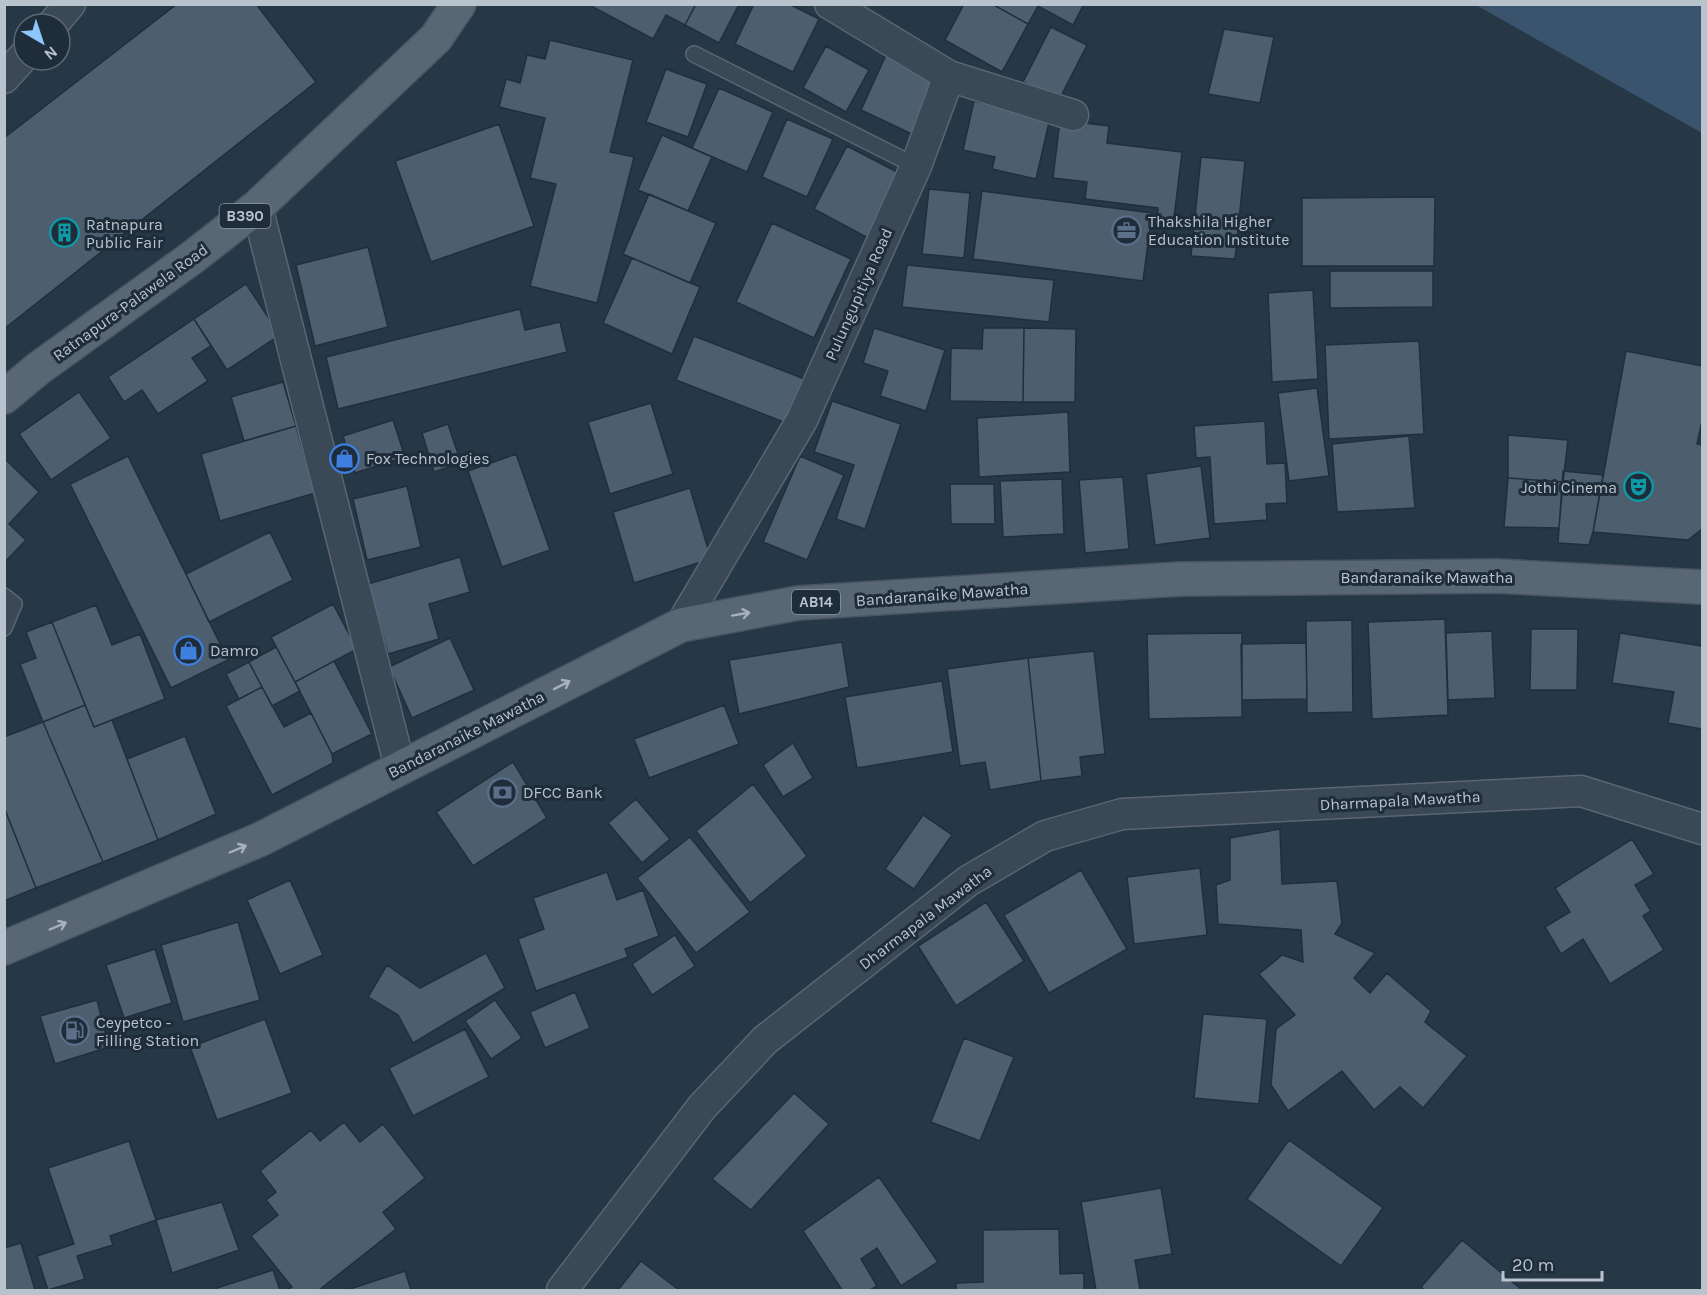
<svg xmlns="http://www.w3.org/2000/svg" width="1707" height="1295" font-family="Karla,sans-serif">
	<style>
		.water { fill: #3a546d }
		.building { fill: #4d5e6e; stroke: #212f3c; stroke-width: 1.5 }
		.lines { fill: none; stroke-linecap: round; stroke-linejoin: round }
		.lane-casing { stroke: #5a6672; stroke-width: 18 }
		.street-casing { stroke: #5a6672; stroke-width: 33 }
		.primary-casing { stroke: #485461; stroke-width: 36 }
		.lane { stroke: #3b4855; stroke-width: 15 }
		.street { stroke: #3b4855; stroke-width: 30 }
		.primary { stroke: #596774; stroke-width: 33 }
		.oneway { stroke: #a6b1bc }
		.labels { text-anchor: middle; stroke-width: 6; stroke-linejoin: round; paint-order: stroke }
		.shield { fill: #1f2d3a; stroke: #8b96a2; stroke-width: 1.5 }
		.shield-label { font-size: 15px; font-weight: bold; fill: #b9c3ce }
		.poi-label { font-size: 16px; fill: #b9c3ce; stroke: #1f2d3a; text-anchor: start }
		.street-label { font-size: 16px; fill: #b9c3ce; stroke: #1f2d3a }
	</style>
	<rect width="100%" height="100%" fill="#263745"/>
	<path class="water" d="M1476,5H1702V133Z"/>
	<path class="building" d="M177,4H256L316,82L4,329V138Z
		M594,4H696L685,25L666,15L653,39L593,7Z
		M696,4H739L719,43L685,25Z
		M754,4H789L819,19L793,72L735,44Z
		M964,4H992L1028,24L1002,72L945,40Z
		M992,4H1084L1073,25L1038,6L1028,24Z
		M1051,27L1087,45L1059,100L1023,82Z
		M1224,29L1274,37L1260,103L1208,94Z
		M550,40L633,60L610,152L634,157L597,303L530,286L556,184L530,178L545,118L499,107L506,79L520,83L527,55L545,59Z
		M826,46L869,70L846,112L803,88Z
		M886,55L941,80L916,136L861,110Z
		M666,69L707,84L688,137L646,122Z
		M719,88L773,112L747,172L692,148Z
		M974,101L1050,118L1036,179L992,169L995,157L963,150Z
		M787,119L833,139L807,197L762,177Z
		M1060,120L1109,126L1107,143L1182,152L1173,226L1157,225L1158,208L1085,199L1087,182L1053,178Z
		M499,124L534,226L431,262L395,161Z
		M662,135L712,157L688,211L638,190Z
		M847,146L901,174L868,238L814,209Z
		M1201,157L1245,161L1235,259L1191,256Z
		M929,189L970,193L964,258L922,254Z
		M982,191L1152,213L1143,281L973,259Z
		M649,194L716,223L690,283L623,254Z
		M1435,197L1434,266H1302V198Z
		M772,223L851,259L814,338L736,302Z
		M368,247L388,327L315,346L296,265Z
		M632,258L700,287L672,354L603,323Z
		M907,265L1054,280L1049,322L902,307Z
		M1330,271H1433V307L1330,308Z
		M246,284L280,335L227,370L194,319Z
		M1313,290L1318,379L1272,382L1268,293Z
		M520,309L525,330L560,322L567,352L338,409L326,357Z
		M194,319L211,346L192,358L208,381L158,414L142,390L124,402L108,377Z
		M874,328L945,350L926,411L880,396L888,371L863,363Z
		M983,328H1024L1023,402L950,401L951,348L982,349Z
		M1024,328L1076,329L1075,402H1023Z
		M694,336L807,380L789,424L676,380Z
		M1419,341L1424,434L1329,439L1325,345Z
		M1626,351L1702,366V421L1697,444L1702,445V529L1688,540L1593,532Z
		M283,382L296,426L244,441L231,397Z
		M1317,388L1329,476L1289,481L1278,393Z
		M79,392L111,438L51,480L19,434Z
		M832,401L901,424L865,529L836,519L854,465L814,452Z
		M651,403L673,474L610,494L588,422Z
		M1068,412L1070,472L979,477L977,418Z
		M393,420L405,457L355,473L343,436Z
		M1265,421L1267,464L1285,463L1287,503L1266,504L1267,520L1214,524L1210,457L1196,458L1194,426Z
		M448,424L461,463L434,472L422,433Z
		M296,426L315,493L220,521L201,454Z
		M1508,435L1568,440L1563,482L1508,478Z
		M1409,436L1415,508L1337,512L1332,444Z
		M516,454L550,550L502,567L468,471Z
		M128,456L228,660L171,688L70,484Z
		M800,456L844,475L807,560L763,542Z
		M4,458L39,492L9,524L26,540L4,563Z
		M1201,466L1210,538L1155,545L1146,474Z
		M1563,471L1603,475L1593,532L1589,545L1558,543Z
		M1123,477L1129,549L1085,553L1079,480Z
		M1508,478L1563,482L1559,528L1504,527Z
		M1062,479L1064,534L1003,537L1000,481Z
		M950,484H994L995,524H951Z
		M407,486L421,547L367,560L353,499Z
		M690,488L711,559L634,583L613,512Z
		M270,532L293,580L209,622L186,574Z
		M460,557L470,592L429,604L439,639L388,654L368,584Z
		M333,604L357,649L295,682L271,637Z
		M96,605L112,645L140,634L165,699L94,727L52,622Z
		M1445,619L1448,715L1372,719L1368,622Z
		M1352,620L1353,712L1307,713L1306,621Z
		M52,622L85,705L43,722L20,664L36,658L26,632Z
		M1531,629H1578L1577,690H1530Z
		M1492,631L1495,698L1448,700L1446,633Z
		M1242,633V717L1149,719L1147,634Z
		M1620,633L1702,646V729L1668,723L1674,692L1612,683Z
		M450,638L474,690L412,718L389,667Z
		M842,642L849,687L739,714L729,660Z
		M1306,643L1307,699L1242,700L1241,644Z
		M276,647L300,691L272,706L249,662Z
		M1094,651L1105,754L1080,757L1082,776L1041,781L1028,658Z
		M1028,658L1041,781L990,790L985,762L960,766L947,669Z
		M334,661L372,734L332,754L295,682Z
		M249,662L262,687L239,699L226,674Z
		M942,681L953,752L857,768L845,697Z
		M262,687L284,727L311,713L332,754L333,763L272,795L226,706Z
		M85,705L94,727L112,720L158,840L103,862L43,722Z
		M724,705L739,744L649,778L634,739Z
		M43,722L103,862L36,888L4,807V737Z
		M185,736L216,814L158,840L127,759Z
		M793,743L813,778L783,797L763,765Z
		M513,762L547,818L473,866L436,812Z
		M753,784L807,856L750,903L696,831Z
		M636,799L670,839L642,863L608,823Z
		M4,807L36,888L4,901Z
		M923,815L952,835L914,889L885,869Z
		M1280,829L1282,884L1337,881L1342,923L1335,934L1375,953L1354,978L1370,993L1387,973L1431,1011L1425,1022L1467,1056L1423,1108L1400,1087L1374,1110L1342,1071L1288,1111L1271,1085L1276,1029L1295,1015L1259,974L1282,955L1303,962L1301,930L1218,924L1216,885L1230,880V838Z
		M690,837L750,912L696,953L637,878Z
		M1632,839L1654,874L1635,885L1651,911L1643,916L1664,950L1610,984L1583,939L1561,954L1545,927L1570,912L1555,888Z
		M1200,868L1207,935L1134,944L1127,877Z
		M1081,870L1127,949L1049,993L1004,915Z
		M607,872L617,900L643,890L659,936L625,949L628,957L536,991L518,939L544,929L533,898Z
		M290,880L323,955L280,974L247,900Z
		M986,902L1024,961L956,1006L918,946Z
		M238,922L260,1000L183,1022L161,945Z
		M675,935L695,966L652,995L632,964Z
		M155,949L172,1003L124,1018L106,965Z
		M486,953L505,988L413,1043L398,1015L368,997L387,965L420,988Z
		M575,992L590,1028L545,1048L530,1012Z
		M97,1000L109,1047L55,1064L40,1016Z
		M495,1000L522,1038L491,1059L465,1021Z
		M1203,1014L1267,1019L1259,1104L1194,1098Z
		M265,1019L292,1093L217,1120L190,1047Z
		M465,1029L489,1077L413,1116L389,1068Z
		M964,1038L1014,1057L980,1141L931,1122Z
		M794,1093L829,1124L751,1210L712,1179Z
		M344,1122L360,1142L383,1124L425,1178L383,1212L396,1229L319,1290H287L292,1287L251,1236L278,1215L266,1200L276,1192L260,1171L311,1130L320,1141Z
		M1289,1140L1383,1208L1341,1266L1247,1199Z
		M129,1141L156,1220L110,1236L113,1245L77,1256L85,1279L48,1290L37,1256L74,1244L48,1168Z
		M879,1177L938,1262L901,1286L877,1248L861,1259L877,1286L870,1290H842L803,1231Z
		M1161,1188L1172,1254L1135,1260L1140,1290H1096L1081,1202Z
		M222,1202L239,1250L172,1273L156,1220Z
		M1059,1229L1060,1274L1084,1273V1290H956V1283L983,1282V1230Z
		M1462,1240L1522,1290H1424L1421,1287Z
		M21,1243L35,1290H4V1248Z
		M641,1261L679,1290H618Z
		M273,1270L280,1290H218L217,1288Z
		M405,1271L411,1290H347Z"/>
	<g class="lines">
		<defs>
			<path id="lane" d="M694,54L916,166
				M4,596L14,604L4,628"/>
			<path id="street" d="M53,24L70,4
				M949,76L1073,115
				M4,78L24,56
				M257,207L400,767
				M681,625L802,420L916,166L949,76L830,4
				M562,1290L702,1107L765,1040L968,881L1045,836L1122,814L1581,791L1702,829"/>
			<path id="primary" d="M4,397L39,368L193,257L257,207L436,38L459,4
				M4,948L261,839L681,625L798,603L1180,579L1497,576L1702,587"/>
		</defs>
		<use href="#lane" class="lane-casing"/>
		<use href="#street" class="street-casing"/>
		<use href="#primary" class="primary-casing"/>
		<use href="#lane" class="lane"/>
		<use href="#street" class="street"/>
		<use href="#primary" class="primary"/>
	</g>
	<defs><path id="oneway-shaft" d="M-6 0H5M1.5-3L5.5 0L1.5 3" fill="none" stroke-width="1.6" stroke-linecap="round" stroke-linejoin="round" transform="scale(1.5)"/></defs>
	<g class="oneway">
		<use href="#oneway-shaft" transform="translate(741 614) rotate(-10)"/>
		<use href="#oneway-shaft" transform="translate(562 685) rotate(-27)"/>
		<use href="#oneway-shaft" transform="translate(238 849) rotate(-23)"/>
		<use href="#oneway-shaft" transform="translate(58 926) rotate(-23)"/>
	</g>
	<defs>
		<symbol id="office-ring" viewBox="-11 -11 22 22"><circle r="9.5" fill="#1f2d3a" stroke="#5c6f8a" stroke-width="1.5"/><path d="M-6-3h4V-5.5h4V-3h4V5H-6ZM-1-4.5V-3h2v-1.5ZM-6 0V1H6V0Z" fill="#5c6f8a"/></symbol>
		<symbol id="building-ring" viewBox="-11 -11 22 22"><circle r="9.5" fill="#1f2d3a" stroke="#0f9aa8" stroke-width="1.5"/><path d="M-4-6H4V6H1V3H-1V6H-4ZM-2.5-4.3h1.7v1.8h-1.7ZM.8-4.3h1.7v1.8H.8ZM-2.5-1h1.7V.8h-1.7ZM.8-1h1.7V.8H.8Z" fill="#0f9aa8"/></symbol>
		<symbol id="shop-ring" viewBox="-11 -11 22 22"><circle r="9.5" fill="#1f2d3a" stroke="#3f7fe0" stroke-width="1.5"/><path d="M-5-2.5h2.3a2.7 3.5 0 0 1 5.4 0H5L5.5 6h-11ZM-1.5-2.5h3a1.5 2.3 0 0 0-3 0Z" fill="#3f7fe0"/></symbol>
		<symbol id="theatre-ring" viewBox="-11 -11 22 22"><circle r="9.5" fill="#1f2d3a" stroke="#0f9aa8" stroke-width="1.5"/><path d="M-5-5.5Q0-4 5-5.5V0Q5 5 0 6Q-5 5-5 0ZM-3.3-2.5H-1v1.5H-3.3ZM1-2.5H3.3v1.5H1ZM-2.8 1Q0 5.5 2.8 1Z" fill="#0f9aa8"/></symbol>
		<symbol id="bank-ring" viewBox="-11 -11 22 22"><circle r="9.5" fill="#1f2d3a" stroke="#5c6f8a" stroke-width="1.5"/><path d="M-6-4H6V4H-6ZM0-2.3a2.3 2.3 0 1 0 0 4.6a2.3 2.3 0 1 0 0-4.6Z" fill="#5c6f8a"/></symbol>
		<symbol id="fuel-ring" viewBox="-11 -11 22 22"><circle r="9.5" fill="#1f2d3a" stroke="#5c6f8a" stroke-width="1.5"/><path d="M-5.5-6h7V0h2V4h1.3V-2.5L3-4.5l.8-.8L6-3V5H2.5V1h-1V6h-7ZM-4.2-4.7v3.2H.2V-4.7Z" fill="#5c6f8a"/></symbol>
	</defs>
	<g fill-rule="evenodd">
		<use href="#office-ring" x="1110" y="214" width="33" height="33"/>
		<use href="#building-ring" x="48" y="216" width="33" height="33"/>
		<use href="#shop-ring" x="328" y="442" width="33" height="33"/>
		<use href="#theatre-ring" x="1622" y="470" width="33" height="33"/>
		<use href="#shop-ring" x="172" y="634" width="33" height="33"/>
		<use href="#bank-ring" x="486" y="776" width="33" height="33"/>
		<use href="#fuel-ring" x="58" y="1014" width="33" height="33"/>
	</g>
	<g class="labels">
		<g class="shield">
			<rect x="219.5" y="204" width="51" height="24" rx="4.5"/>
			<rect x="792" y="590" width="48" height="24" rx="4.5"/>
		</g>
		<g class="shield-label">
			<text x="245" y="221">B390</text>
			<text x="816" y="607">AB14</text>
		</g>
		<g class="poi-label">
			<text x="1148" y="227">Thakshila Higher<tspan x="1148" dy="18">Education Institute</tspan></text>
			<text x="86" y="230">Ratnapura<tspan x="86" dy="18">Public Fair</tspan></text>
			<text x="366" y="464">Fox Technologies</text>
			<text x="1617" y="493" text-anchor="end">Jothi Cinema</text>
			<text x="210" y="656">Damro</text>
			<text x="523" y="798">DFCC Bank</text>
			<text x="96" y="1028">Ceypetco -<tspan x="96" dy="18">Filling Station</tspan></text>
		</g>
		<g class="street-label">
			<text transform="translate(858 294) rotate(-66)" y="6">Pulungupitiya Road</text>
			<text transform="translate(130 302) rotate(-36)" y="6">Ratnapura-Palawela Road</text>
			<text x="1427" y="583">Bandaranaike Mawatha</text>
			<text transform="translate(942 594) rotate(-4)" y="6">Bandaranaike Mawatha</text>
			<text transform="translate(466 734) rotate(-27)" y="6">Bandaranaike Mawatha</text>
			<text transform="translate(1400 800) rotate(-3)" y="6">Dharmapala Mawatha</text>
			<text transform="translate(925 917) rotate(-37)" y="6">Dharmapala Mawatha</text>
		</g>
	</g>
	<rect width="1707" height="1295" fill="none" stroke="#b9c3ce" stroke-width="12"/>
	<g transform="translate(42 42) rotate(141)"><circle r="28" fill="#1f2d3a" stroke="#5d6975" stroke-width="1.5"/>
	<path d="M0-4.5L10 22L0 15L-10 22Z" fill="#8fc5fd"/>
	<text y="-9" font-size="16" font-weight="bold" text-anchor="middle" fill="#b9c3ce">N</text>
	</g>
	<path d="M1503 1271v9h99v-9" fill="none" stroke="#b9c3ce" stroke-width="3"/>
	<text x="1512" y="1271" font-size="18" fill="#b9c3ce" stroke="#1f2d3a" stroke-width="4.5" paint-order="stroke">20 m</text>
</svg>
